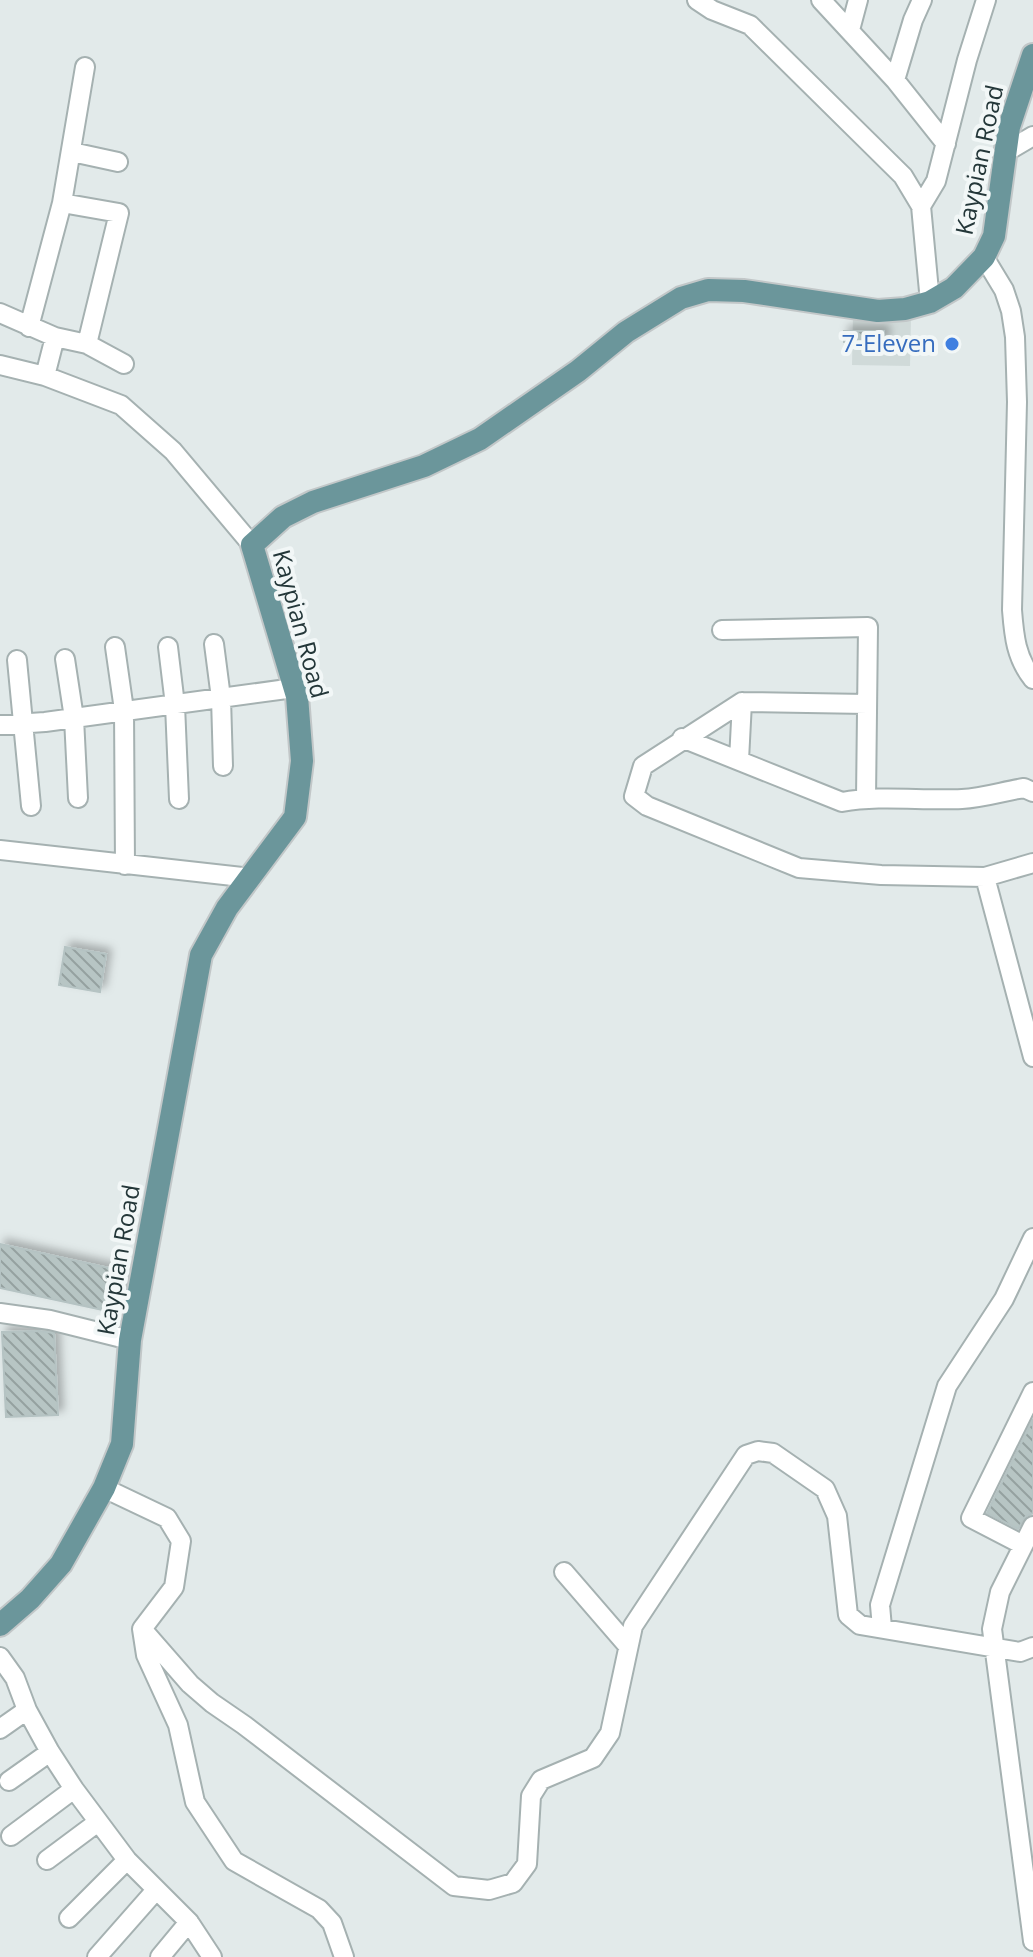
<svg xmlns="http://www.w3.org/2000/svg" width="1033" height="1957" font-family="'Open Sans',sans-serif">
	<style>
		.built { fill: #d0dad9 }
		.building { fill: url(#building-back-hatch); stroke: #b5c3c3; stroke-width: 2; filter: url(#shadow) }
		.lines { fill: none; stroke-linecap: round; stroke-linejoin: round }
		.minor-casing { stroke: #a5b1b1; stroke-width: 22 }
		.major-casing { stroke: #c2c7c8; stroke-width: 26 }
		.minor { stroke: #fff; stroke-width: 18 }
		.major { stroke: #6b969b; stroke-width: 22 }
		.shop-dot { fill: #3f7fe0; stroke: #f2f7f7; stroke-width: 3 }
		.labels { text-anchor: middle; stroke-width: 8; stroke-linejoin: round; paint-order: stroke }
		.street-label { font-size: 24px; fill: #243739; stroke: #f2f7f7 }
		.shop-label { font-size: 24px; fill: #366cbe; stroke: #f2f7f7; text-anchor: end }
	</style>
	<defs>
		<pattern id="building-back-hatch" width="6" height="6" patternUnits="userSpaceOnUse" patternTransform="scale(2)"><rect width="6" height="6" fill="#b7c5c4"/><path d="M-1 5l2 2M0 0l6 6M5-1l2 2" fill="none" stroke="#95a1a0"/></pattern>
		<filter id="shadow"><feDropShadow dx="5" dy="-5" stdDeviation="4" flood-color="#0004"/></filter>
	</defs>
	<rect width="100%" height="100%" fill="#e2eaea"/>
	<path class="built" d="M853,316L911,317L910,366L852,365Z"/>
	<path class="building" d="M844,331H884V342H844Z
		M65,947L106,954L100,992L59,985Z
		M0,1244L127,1272L117,1313L0,1288Z
		M39,1331L54,1333L58,1415L6,1417L2,1332Z
		M1033,1419V1513L1026,1516L1018,1529L987,1513Z"/>
	<g class="lines">
		<defs>
			<path id="minor" d="M697,0L712,10L750,25L903,176L921,206L930,302
				M821,0L895,80L913,20L922,0
				M850,30L858,0
				M895,80L946,144
				M72,152L118,162
				M1006,152L1033,136
				M62,203L119,213L87,344
				M921,206L936,181L967,60L986,0
				M984,257L1004,290L1011,311L1015,337L1017,402L1012,610C1014,636 1016,658 1033,679
				M0,313L55,337L87,344L124,364
				M29,327L62,203L85,67
				M0,365L45,376L121,405L173,451L252,545
				M45,376L55,337
				M722,630L868,627L866,798
				M214,644L221,698L223,766
				M115,647L124,710L125,865
				M168,647L175,705L179,799
				M65,659L74,718L78,798
				M17,660L31,806
				M867,704L742,702L643,766L634,796L647,806L799,868L881,875L985,877
				M0,725L45,722L294,688
				M682,738L842,802C880,795 922,801 962,799C983,798 1004,791 1024,788L1033,792
				M739,760L742,702
				M0,850L251,878
				M1033,863L985,877L1033,1057
				M0,1313L50,1320L130,1340
				M104,1488L167,1518L181,1541L174,1587L142,1629L146,1655L178,1725L195,1802L234,1861L319,1909L332,1923L344,1957
				M1033,1526L1000,1592L992,1629L1033,1941
				M1023,1545L971,1518L1033,1392
				M564,1572L628,1646
				M882,1628L880,1605L947,1386L1004,1299L1033,1238
				M142,1629L190,1684L212,1703L244,1725L454,1886L489,1890L513,1883L527,1864L531,1796L541,1780L593,1758L610,1733L633,1626L746,1455L758,1451L773,1453L825,1489L837,1516L848,1615L860,1625L1020,1652L1033,1647
				M0,1657L15,1678L27,1710L50,1752L74,1789L127,1860L189,1922L212,1957
				M0,1729L27,1710
				M9,1781L50,1752
				M11,1836L74,1789
				M47,1860L98,1822
				M69,1918L127,1860
				M97,1957L156,1890
				M160,1957L189,1922"/>
			<path id="major" d="M0,1625L30,1599L61,1564L104,1488L122,1444L130,1340L201,955L227,908L295,817L302,761L297,696L252,545L283,517L313,502L424,466L480,439L578,371L626,332L681,298L708,290L744,291L878,311L905,309L930,302L954,288L984,257L994,236L1009,127L1033,55"/>
		</defs>
		<use href="#minor" class="minor-casing"/>
		<use href="#major" class="major-casing"/>
		<use href="#minor" class="minor"/>
		<use href="#major" class="major"/>
	</g>
	<circle class="shop-dot" cx="952" cy="344" r="8"/>
	<g class="labels">
		<g class="street-label">
			<text transform="translate(980 160) rotate(-78)" y="8">Kaypian Road</text>
			<text transform="translate(300 624) rotate(75)" y="8">Kaypian Road</text>
			<text transform="translate(119 1260) rotate(-80)" y="8">Kaypian Road</text>
		</g>
		<g class="shop-label">
			<text x="936" y="352">7-Eleven</text>
		</g>
	</g>
</svg>
